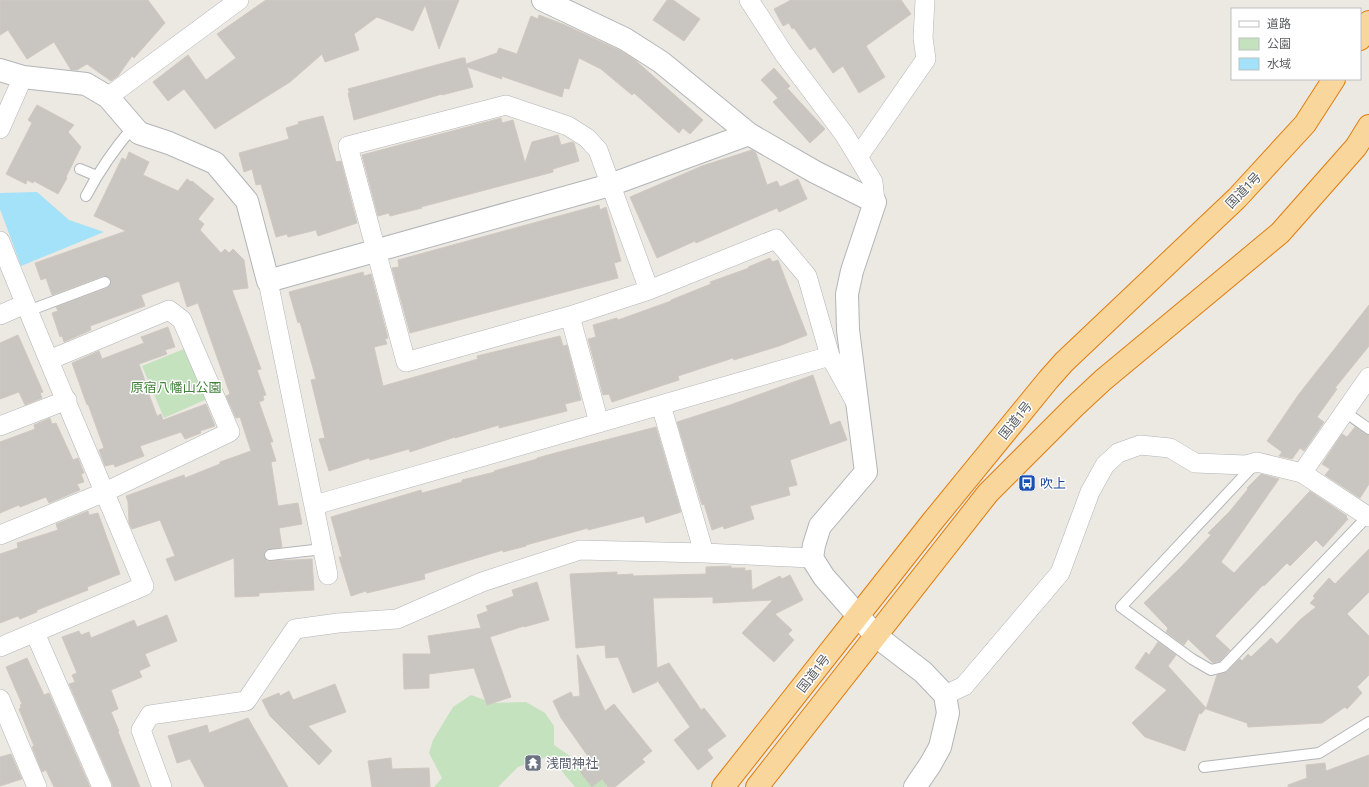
<svg xmlns="http://www.w3.org/2000/svg" width="1369" height="787" font-family="'Work Sans','Noto Sans JP',sans-serif">
	<style>
		.green { fill: #c5e2bf }
		.water { fill: #a4e2f9 }
		.building { fill: #c9c5c0; stroke: #d0c9c0 }
		.lines { fill: none; stroke-linecap: round; stroke-linejoin: round }
		.service-casing { stroke: #b2b5b8; stroke-width: 12 }
		.minor-casing { stroke: #b2b5b8; stroke-width: 20 }
		.tertiary-casing { stroke: #b2b5b8; stroke-width: 24 }
		.trunk-casing { stroke: #df7d0e; stroke-width: 24 }
		.service { stroke: #fff; stroke-width: 10 }
		.minor { stroke: #fff; stroke-width: 19 }
		.tertiary { stroke: #fff; stroke-width: 22 }
		.trunk { stroke: #f8d69c; stroke-width: 22 }
		.labels { text-anchor: middle; stroke-width: 3; stroke-linejoin: round; paint-order: stroke }
		.street-label { font-size: 13px; fill: #5a5e61; stroke: #fff }
		.park-label { font-size: 13px; fill: #42813a; stroke: #fff }
		.transit-label { font-size: 13px; fill: #164399; stroke: #fff; text-anchor: start }
		.worship-label { font-size: 13px; fill: #5b616d; stroke: #fff; text-anchor: start }
	</style>
	<rect width="100%" height="100%" fill="#ece8e2"/>
	<path class="green" d="M184,349L207,399L164,418L142,366Z
		M471,695L493,703L526,702L545,713L554,726V745L602,778L607,787H575L549,756L518,767L498,787H434L442,778L429,753L433,740L453,707Z"/>
	<path class="water" d="M37,192L69,220L104,232L21,266L0,209V193Z"/>
	<path class="building" d="M0,0H148L165,23L134,58L132,56L118,76L111,81L87,64L77,70H71L54,42L27,59L8,30L0,35Z
		M266,0H459L439,49L425,5L413,31L377,17L354,34L359,50L325,62L322,54L290,82L215,129L184,89L168,101L153,82L188,55L206,80L236,58L217,34Z
		M667,0H673L700,19L684,41L653,20Z
		M791,0H901L911,14L866,46L885,77L859,93L843,66L833,73L815,47L810,50L794,28L792,29L789,23L783,26L774,9Z
		M539,15L565,25L619,50L635,60L703,120L690,134L683,128L679,133L634,93L632,95L601,69L579,58L569,89L564,88L562,97L501,76L502,79L467,67L473,87L442,95V94L354,120L348,93H350L348,89L462,58H465L466,64L497,53L499,48L517,54L531,16L538,19Z
		M774,68L790,86L782,94L788,89L825,129L810,143L773,102L778,98L761,80Z
		M37,105L74,125L68,132L81,147L66,177L67,178L58,194L34,181L33,183L27,180L26,184L6,174L32,123L28,120Z
		M323,116L336,162L341,161L357,223L318,236L316,230L288,237L287,234L276,237L261,184L256,185L252,169L244,172L239,153L289,139L286,128L299,124L298,122Z
		M501,118L502,123L513,120L525,163L532,142L558,135L561,145L572,142L574,143L579,161L553,169V172L421,207L422,208L390,216L389,213L378,216L362,155Z
		M752,150L756,153L767,185L777,181L780,187L798,179L807,199L779,212L777,208L696,243L695,241L657,258L630,197L702,166Z
		M129,152L149,162L143,175L178,191L187,179L191,182L192,181L214,199L198,219L204,224L200,230L221,253L225,249L229,253L233,249L244,260L248,288L232,290L261,369L257,370L266,395L263,396L264,400L259,402L273,442H270L276,461L271,462L278,506L298,503L302,524L279,528L282,547L266,550L264,553V556L267,561H270L312,559L314,590L259,593V596L235,597L234,558L175,581L166,559L175,556L160,520L132,529L129,523L128,502L126,496L184,475L185,478L220,464V462L251,451L240,417L236,418L226,396L230,394L198,303L187,307L179,281L141,295L145,306L90,326L91,330L64,342L62,336L60,337L52,313L58,311L56,307L107,288L110,286L111,280L109,277L103,276L52,295L46,278L41,280L35,263L126,231L94,216L122,158L126,160Z
		M599,205L600,210L606,207L621,261L614,263L618,278L410,333L392,268L399,267L398,260Z
		M770,258L772,262L778,260L807,335L779,346L734,360L733,358L678,376L679,380L612,402L609,394L603,395L588,339L596,337L593,325L617,318L618,320L671,301V300L711,284L710,282L749,268L748,267Z
		M363,272L364,276L371,274L388,338L385,339L387,344L374,347L383,386L478,359L477,356L560,336L563,346L567,345L581,400L565,404L567,411L499,428V425L455,438V437L410,452L409,449L370,460L369,458L329,471L319,439L325,438L311,380L316,379L300,322L298,323L289,292Z
		M1369,305V346L1335,388L1337,389L1317,417L1324,422L1304,451L1300,448L1292,459L1279,456L1282,452L1267,441L1299,394Z
		M168,327L175,347L165,350L167,354L139,364L145,381H144L157,416L161,414L163,420L206,404L215,426L200,431L201,433L185,439L181,432L140,446L144,456L115,467L114,464L105,466L99,450L104,448L88,404L87,405L72,363L99,351L102,359L144,343L141,337Z
		M18,335L43,392L40,393L42,398L25,405L19,392L0,399V343Z
		M813,375L830,425L840,421L847,440L790,460L797,485L788,487L790,495L750,506L754,519L724,529L723,526L712,530L704,504L702,505L677,422L730,405Z
		M50,418L52,424L56,423L73,460L78,458L84,473L81,474L84,482L77,484L80,490L49,503L46,497L20,507L19,505L0,513V442L35,429L34,425Z
		M656,427L681,512L646,523L644,516L588,530V528L526,545V546L503,552V550L424,574L425,579L367,593L366,591L351,596L339,557H342L331,517L421,490L422,493L462,482V480L495,472L494,471L537,459V458L559,452Z
		M1355,427L1365,434L1369,435V484L1360,498L1325,475L1330,469L1322,464L1342,434L1347,437Z
		M1261,474L1279,479L1221,562L1234,573L1310,491L1347,516L1346,517L1348,519L1323,547L1316,540L1290,566L1287,563L1264,586L1263,585L1215,636L1230,650L1220,661L1213,663L1188,639L1184,645L1166,632L1168,628L1144,603L1182,566L1211,535L1208,533L1230,511L1248,489L1247,488Z
		M88,511L89,515L98,513L120,574L87,587L88,590L37,610V612L20,619L18,616L0,623V554L18,548L17,543L58,530L56,524Z
		M1369,549V592L1347,614L1369,636V675L1357,687L1362,693L1347,709L1345,707L1322,723L1248,727L1247,723L1206,709L1217,675L1227,672L1240,659L1242,661L1248,654L1251,657L1271,638L1277,644L1301,619L1316,607L1310,603L1315,598L1313,596L1329,578L1335,584Z
		M731,566V568H745V571L751,570L752,590L780,576L782,579L790,575L803,600L775,614L792,630L788,634L794,640L774,662L742,633L773,600L713,603V597L653,598L657,668L669,663L701,710L704,708L726,736L707,750L713,758L698,770L674,740L690,727L657,680V682L633,693L618,657L606,658L605,645L576,648L570,574L617,572V575L633,574V576L706,574V567Z
		M537,582L549,620L524,627V626L490,637L511,697L487,705L474,668L429,674V688L404,689L403,654H431L428,636L481,628L477,615L488,611L486,606L514,596L512,590Z
		M167,615L177,641L145,654L150,666L139,671L142,677L111,690L118,709L111,712L119,731L118,732L140,787H113L112,783L69,684L75,682L72,675L77,673L62,637L79,631L81,635L89,632L91,638L134,620L137,627Z
		M1158,642L1176,655L1168,666L1206,708L1201,714L1199,713L1185,751L1145,737L1132,723L1167,690L1135,668L1146,652L1149,655Z
		M577,655H578L605,711L614,704L652,751L642,759L645,762L615,787H608L602,779L592,787L580,772L592,762L561,718L553,701L571,692L573,697L580,696Z
		M27,658L44,695L49,693L90,787H54L46,770L42,772L32,747L34,746L19,709L21,708L20,705L22,704L6,667Z
		M335,684L346,712L308,726L332,751L319,765L270,716L262,700L279,693L280,696L289,691L293,700Z
		M248,718L288,787H205L190,759L177,763L168,736L207,725L209,733Z
		M11,754L22,779L0,786V757Z
		M1369,755V787H1288V785L1307,778L1306,765L1325,763L1326,771Z
		M391,758L392,769L429,768L430,787H372L368,761Z"/>
	<g class="lines">
		<defs>
			<path id="service" d="M80,169L97,176
				M86,196C99,171 115,148 133,127
				M28,311L105,282
				M1345,412L1369,429
				M1254,465L1121,607L1192,659L1211,670L1223,667L1368,516
				M270,555L323,549
				M1204,767L1319,753L1369,722"/>
			<path id="minor" d="M749,0L784,54L844,134L858,157L873,182L875,202
				M108,97L239,0
				M0,129L23,77
				M858,157L926,59L923,38L925,0
				M0,241C46,357 96,471 144,586L0,647
				M268,281L328,575
				M649,290L570,316L406,362L348,146L506,105L568,126L587,138L598,150L649,290L776,239L807,276L830,356L856,403
				M0,315L25,304
				M570,316L599,423
				M661,405L704,553
				M0,426L67,400
				M1302,473L1369,377
				M315,505L830,356
				M0,535L105,492L230,432L182,320L169,310L49,360
				M35,633L102,787
				M945,695L964,686L1060,573L1090,492L1105,465L1118,453L1140,445L1170,448L1195,463L1246,465L1257,462L1302,473L1369,517
				M0,699L37,787
				M162,787L141,730L150,715L246,701L295,629L338,623L397,619L482,582L580,550L704,553L812,558"/>
			<path id="tertiary" d="M543,0L625,39L661,62L749,134L815,172L875,202L852,271L847,294L848,330L866,472L820,526L814,545L812,558L824,577L876,636L923,672L945,695L948,713L940,747L930,765L915,787
				M0,70L23,77L86,84L108,97L139,133L169,143L215,163L247,201L268,281L610,185L749,134"/>
			<path id="trunk" d="M1360,39L1369,22
				M723,787L932,522L1048,380L1064,362L1237,198L1305,124L1334,79
				M757,787L988,493L1074,407L1103,380L1280,233L1356,147L1369,126"/>
		</defs>
		<use href="#service" class="service-casing"/>
		<use href="#minor" class="minor-casing"/>
		<use href="#tertiary" class="tertiary-casing"/>
		<use href="#trunk" class="trunk-casing"/>
		<use href="#service" class="service"/>
		<use href="#minor" class="minor"/>
		<use href="#tertiary" class="tertiary"/>
		<use href="#trunk" class="trunk"/>
	</g>
	<defs>
		<symbol id="bus-square" viewBox="-11 -11 22 22"><rect x="-9" y="-9" width="18" height="18" rx="4" fill="#1a4fb4" stroke="#fff"/><path d="M-5-6H5V4H4V6H2V4H-2V6H-4V4H-5ZM-3.5-4V0h7V-4ZM-3.5 1.2v1.5H-2V1.2ZM2 1.2v1.5H3.5V1.2Z" fill="#fff"/></symbol>
		<symbol id="temple-square" viewBox="-11 -11 22 22"><rect x="-9" y="-9" width="18" height="18" rx="4" fill="#6b7280" stroke="#fff"/><path d="M0-6L5-2H3V0L6.5 2.5H4V6H1.5V3h-3V6H-4V2.5H-6.5L-3 0V-2H-5Z" fill="#fff"/></symbol>
	</defs>
	<g fill-rule="evenodd">
		<use href="#bus-square" x="1017" y="473" width="20" height="20"/>
		<use href="#temple-square" x="523" y="753" width="20" height="20"/>
	</g>
	<g class="labels">
		<g class="street-label">
			<text transform="translate(1243 190) rotate(-46)" y="5">国道1号</text>
			<text transform="translate(1015 420) rotate(-51)" y="5">国道1号</text>
			<text transform="translate(813 673) rotate(-52)" y="5">国道1号</text>
		</g>
		<g class="park-label">
			<text x="176" y="392">原宿八幡山公園</text>
		</g>
		<g class="transit-label">
			<text x="1040" y="488">吹上</text>
		</g>
		<g class="worship-label">
			<text x="546" y="768">浅間神社</text>
		</g>
	</g>
	<rect x="1231" y="8" width="130" height="72" fill="#ffffff" stroke="#bdbfc0"/>
	<rect x="1239" y="21" width="20" height="6" fill="#ffffff" stroke="#bdbfc0"/>
	<text x="1267" y="28" font-size="12" fill="#5a5e61">道路</text>
	<rect x="1239" y="38" width="20" height="12" fill="#c5e2bf" stroke="#bdbfc0"/>
	<text x="1267" y="48" font-size="12" fill="#5a5e61">公園</text>
	<rect x="1239" y="58" width="20" height="12" fill="#a4e2f9" stroke="#bdbfc0"/>
	<text x="1267" y="68" font-size="12" fill="#5a5e61">水域</text>
</svg>
